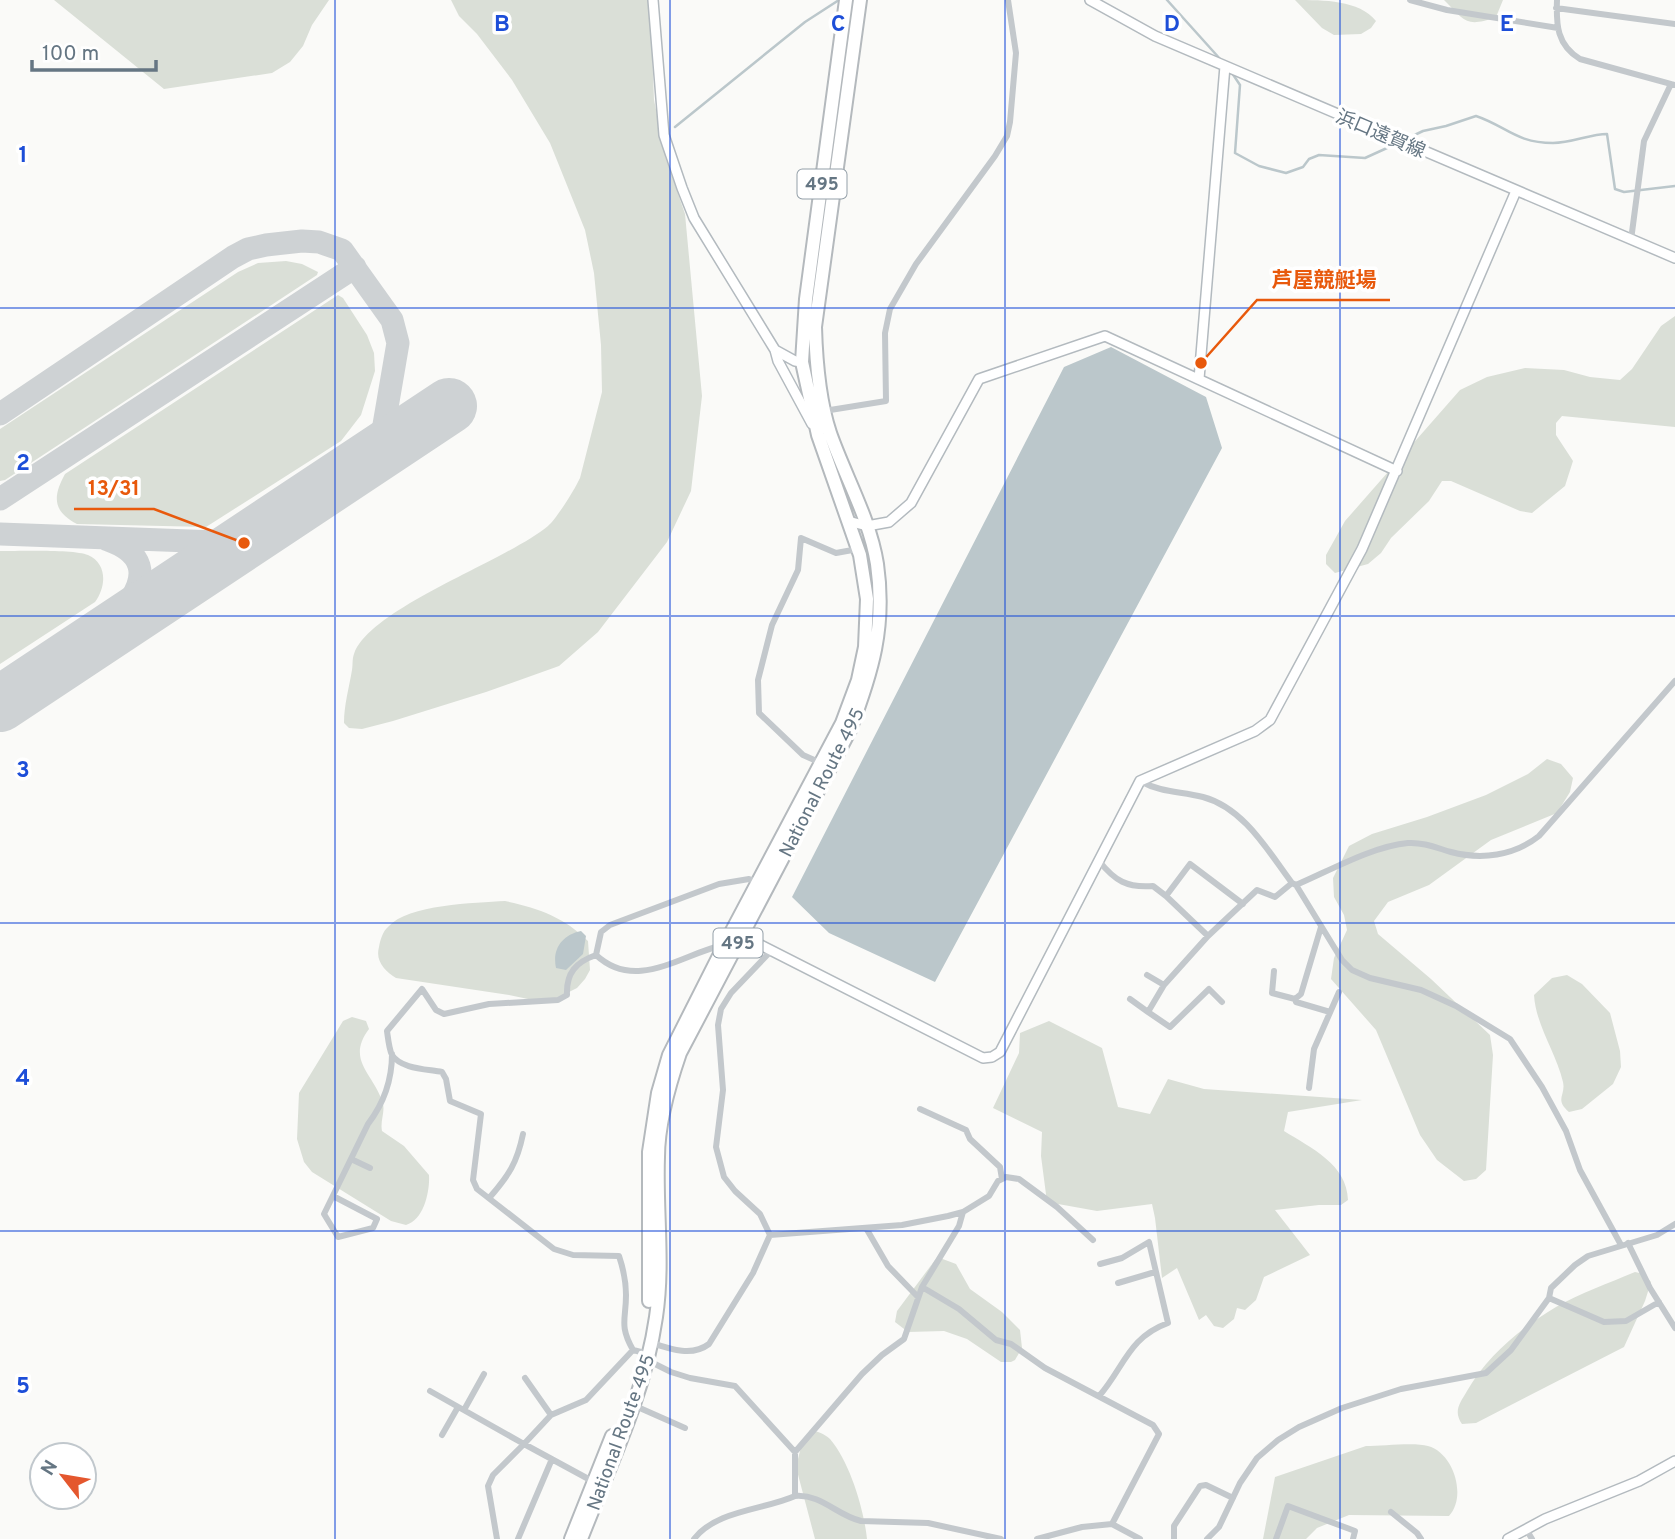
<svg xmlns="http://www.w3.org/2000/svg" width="1675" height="1539" font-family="Overpass,'Noto Sans JP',sans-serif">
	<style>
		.green { fill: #dadfd7 }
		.water { fill: #bbc7cb }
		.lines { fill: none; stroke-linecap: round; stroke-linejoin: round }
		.stream { stroke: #bbc7cb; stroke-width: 2.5 }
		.taxiway { stroke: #ced2d4; stroke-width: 23 }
		.runway { stroke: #ced2d4; stroke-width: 56 }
		.secondary-casing { stroke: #b3babf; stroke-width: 12 }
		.highway-casing { stroke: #b4b9bd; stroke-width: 16 }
		.street { stroke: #c3c8cc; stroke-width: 6 }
		.secondary { stroke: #fff; stroke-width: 9 }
		.highway { stroke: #fff; stroke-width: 12 }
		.grid { fill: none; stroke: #1d4ed8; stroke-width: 2; stroke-opacity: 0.55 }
		.labels { text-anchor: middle; stroke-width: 7; stroke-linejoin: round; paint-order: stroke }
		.shield { fill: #fff; stroke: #939fa8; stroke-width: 2 }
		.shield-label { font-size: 18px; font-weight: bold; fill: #657683 }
		.street-label { font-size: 19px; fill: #657683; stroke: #fff }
		.grid-label { font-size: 23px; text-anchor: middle; font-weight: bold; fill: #1d4ed8; stroke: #fff; stroke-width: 7; stroke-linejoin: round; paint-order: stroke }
		.leader { fill: none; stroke: #e8590c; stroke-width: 2.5 }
		.callout-dot { fill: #e8590c; stroke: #fff; stroke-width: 2.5 }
		.callout-label { font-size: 21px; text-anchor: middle; font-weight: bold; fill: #e8590c; stroke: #fff; stroke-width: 7; stroke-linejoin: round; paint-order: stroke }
	</style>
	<rect width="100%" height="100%" fill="#fafaf8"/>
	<path class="green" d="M54,0H329L312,25L303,46L290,62L272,73L164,89Z
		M451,0H650L654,100L666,159L685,214L702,396L691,491L667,542L598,632L559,666L486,692L393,721L362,729L349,728L344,723C344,705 349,688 352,670C353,665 352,659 354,654C370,608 506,561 548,526C557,518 575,489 580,478L602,392L601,345L594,273L585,230L550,143L512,80L477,34L459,16Z
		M1295,0C1324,0 1359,0 1376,21L1371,28L1361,34L1334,35L1322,28Z
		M1444,0H1503L1496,17C1466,28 1465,21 1444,0Z
		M286,261L302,264L318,272L317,275L5,480L0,481V429L238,272L258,263Z
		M338,295L343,298L367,335L374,353L375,371L361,415L341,441L206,527L77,524C52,511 53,496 65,474Z
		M1675,316V427L1562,416L1556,423V435L1573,461L1565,486L1532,513L1520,511L1451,481H1442L1429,501L1391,538L1381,553L1368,564L1335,573L1326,564V555L1345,521L1460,390L1487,377L1525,368L1564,370L1590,377L1620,380L1632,369L1661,326Z
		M0,551C18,551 74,549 88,555C108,564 106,587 95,602L0,664Z
		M1547,759L1561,764L1573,778L1570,792L1557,813L1491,840L1429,885L1388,902L1374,921L1378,934L1431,979L1490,1035L1493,1055L1486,1170L1476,1179L1464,1181L1437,1160L1420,1135L1376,1030L1331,979L1334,958L1347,930L1344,915L1334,897L1333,878L1349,846L1372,834L1427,817L1486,795L1528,774Z
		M505,901C538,908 564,917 588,941L590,970L585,979L577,988L547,1003L509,995L396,978C385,971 375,961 379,947C380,940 383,931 388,927C408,904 475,903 505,901Z
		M1567,975L1582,984L1610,1013L1620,1051L1621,1067L1613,1084L1582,1109L1569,1112C1554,1099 1566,1096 1563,1082C1556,1052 1536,1026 1534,995L1552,978Z
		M352,1017L366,1021L369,1029C345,1061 375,1074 383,1104C385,1113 380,1121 382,1131L404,1146L429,1175C430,1191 424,1220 406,1225L391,1221L312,1172L304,1162L297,1139L299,1093L343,1021Z
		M1049,1021L1102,1048L1118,1107L1150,1114L1168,1079L1204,1089L1362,1100L1288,1112L1284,1131C1311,1148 1347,1164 1348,1200L1341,1205H1319L1275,1210L1310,1255L1264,1277L1256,1300L1245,1310L1237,1308L1234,1319L1223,1328L1214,1326L1206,1315L1199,1320L1177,1268L1162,1278L1155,1218L1152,1204L1097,1211L1047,1202L1041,1156L1042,1132L993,1108L1019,1053L1020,1033Z
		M940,1258L956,1264L970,1289L1002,1312L1020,1330L1022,1348L1015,1360L1011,1362H1001L967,1339L944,1331L908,1332L895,1322L897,1311L935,1260Z
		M1635,1272L1644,1274L1651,1282L1645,1301L1624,1347L1476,1423L1462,1424C1453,1411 1460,1403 1467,1391C1487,1356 1522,1327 1556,1307C1580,1293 1609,1283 1635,1272Z
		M810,1430C817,1431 825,1434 830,1439C850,1462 864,1510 867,1539H815L796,1467L801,1447Z
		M1366,1446C1382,1446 1415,1442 1428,1446C1454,1453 1467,1497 1449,1516L1349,1515L1317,1528L1306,1539H1263L1275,1477Z"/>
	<path class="water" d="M1111,347L1206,397L1222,448L935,982L829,933L792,897L1064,367Z
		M581,931L586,936L583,954L566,970L556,968C552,949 562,935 581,931Z"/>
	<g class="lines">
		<path class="stream" d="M1167,0L1221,60
			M1232,73L1240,85L1235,153L1259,166L1286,173L1303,167L1309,159L1319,155L1365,158L1398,143
			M675,127L805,22L839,0
			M1404,140L1423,131L1446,126L1476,116C1506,126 1516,143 1553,143C1572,143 1590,134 1607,134L1615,189L1624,192L1675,186"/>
		<path class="taxiway" d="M0,414L233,257L248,249L266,245L302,241L319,242L342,250L392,320L398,343L379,454
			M0,499L355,267
			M0,534L244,543
			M75,655C107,629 183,567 108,540"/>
		<path class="runway" d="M0,704L449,406"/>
		<defs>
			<path id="secondary" d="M653,0L664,135L682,188L694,218L775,350L795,361L802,362
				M1090,0L1155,36L1675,258
				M775,350L778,361L812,424
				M1199,379L1225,66
				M848,521L867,526L889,522L911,503L979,379L1105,336L1397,471
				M737,933L983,1058L992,1057L1000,1052L1140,781L1255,731L1270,720L1362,549L1516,191
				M1508,1539L1545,1519L1639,1481L1675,1461"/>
			<path id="highway" d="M649,1301V1152L658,1093L669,1055L725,944L842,723L858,680L865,647L867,599L860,555L818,435L802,362L806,299L846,0
				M571,1539L612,1436
				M581,1539C609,1467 645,1394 656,1317C664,1264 656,1210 658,1157C658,1123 669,1085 680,1053L850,730C872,672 886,627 877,564C870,519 845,476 830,433C819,400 816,362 815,327L860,0"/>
		</defs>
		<use href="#secondary" class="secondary-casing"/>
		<use href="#highway" class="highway-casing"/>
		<path class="street" d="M1410,0L1447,10L1558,28
			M1557,0C1556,25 1557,45 1580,59L1675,85
			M1556,8L1675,24
			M1631,240L1644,141L1671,84
			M824,411L886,401L885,333L890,309L916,264L995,156L1007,136L1010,122L1016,53L1008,0
			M821,763L803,755L759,713L758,680L772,625L798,570L801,538L836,553L858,549
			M1140,781C1162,793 1180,791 1203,797C1244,808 1268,851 1292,883L1296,885L1342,960L1352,970L1370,978L1421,990L1456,1006L1510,1039L1542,1087L1566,1131L1580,1170L1621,1245
			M1099,861C1115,881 1127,888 1153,886L1166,896L1208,936L1257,890L1275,897L1292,883
			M1296,885C1329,871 1373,846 1408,843C1423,842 1437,848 1451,852C1481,860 1514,856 1539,836L1675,681
			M1166,896L1190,864L1243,904
			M596,955L601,932L610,925L719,884L749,879L757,882
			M1274,971L1272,993L1295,999L1301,994L1321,927
			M1147,975L1164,985
			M1130,999L1148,1012L1164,985L1208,936
			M1295,999L1296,1002L1330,1012
			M1148,1012L1170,1027L1209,989L1222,1002
			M1309,1088L1314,1049L1339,992
			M920,1109L966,1130L970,1139L1000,1167L1002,1179
			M351,1159L370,1168
			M333,1196L377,1219L373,1228L338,1237L324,1214L368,1124C384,1103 392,1081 392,1054
			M490,1197C509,1175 517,1163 523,1134
			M866,1228L888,1266L918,1297
			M770,1235L902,1225L948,1216L963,1212L989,1196L998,1181L1006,1177L1019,1179L1057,1207L1093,1240
			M1628,1243L1650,1288L1675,1328
			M1100,1264L1122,1258L1149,1242L1168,1323C1129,1337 1124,1367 1100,1395
			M1118,1283L1155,1272
			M922,1287L959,1309L996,1340L1011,1344L1045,1368L1153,1425L1159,1434L1112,1524
			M1549,1298L1604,1322L1626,1321L1659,1302
			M652,1343C670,1349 692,1357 709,1344L753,1273L770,1235L760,1214L735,1191L724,1177L716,1147L723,1090L718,1025L721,1009L731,993L772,950
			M641,1352L633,1350C619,1325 626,1320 626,1295C626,1283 623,1268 619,1256L573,1255L554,1249L477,1189L473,1180L481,1114L450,1101L446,1079L442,1072C427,1069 401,1069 392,1055C389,1049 388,1038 387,1031L422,989L436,1010L444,1014L489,1004L558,1000L567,995C566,973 576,962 596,955C636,992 680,955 723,945
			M647,1360L671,1372L690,1378L735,1386L795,1452
			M525,1378L551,1415
			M430,1391L524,1444L551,1415L586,1400L633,1350
			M633,1405L685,1428
			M464,1410L484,1374
			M442,1435L458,1407
			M795,1496V1452L862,1374L882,1355L904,1339L922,1287L959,1226L963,1212
			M1391,1512L1417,1533L1421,1539
			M1526,1529L1532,1539
			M497,1539L488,1486L493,1475L524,1444L594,1482
			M518,1539L552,1459
			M694,1539C716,1510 764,1510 795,1496C822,1494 836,1515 861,1521L928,1523L1001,1539
			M1037,1539L1082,1527L1112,1524L1140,1539
			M1174,1539V1526L1200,1486L1206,1485L1233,1498
			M1207,1539L1219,1527L1240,1483L1257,1458L1278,1440L1299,1427L1342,1408L1401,1389L1486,1373L1511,1350L1549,1298L1551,1288L1575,1265L1588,1256L1657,1235L1675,1224
			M1276,1539L1288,1506L1355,1531L1353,1539"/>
		<use href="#secondary" class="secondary"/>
		<use href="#highway" class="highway"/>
	</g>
	<path class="grid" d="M335,0V1539M670,0V1539M1005,0V1539M1340,0V1539M0,308H1675M0,616H1675M0,923H1675M0,1231H1675"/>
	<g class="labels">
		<g class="shield">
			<rect x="797.5" y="169.5" width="49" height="29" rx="5"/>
			<rect x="713.5" y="928.5" width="49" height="29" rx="5"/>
		</g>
		<g class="shield-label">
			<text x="822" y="190">495</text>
			<text x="738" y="949">495</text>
		</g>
		<g class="street-label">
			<text transform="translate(1381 133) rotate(23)" y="7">浜口遠賀線</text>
			<text transform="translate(821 782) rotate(-63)" y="7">National Route 495</text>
			<text transform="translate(620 1432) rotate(-70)" y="7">National Route 495</text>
		</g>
	</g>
	<g class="grid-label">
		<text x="502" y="31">B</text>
		<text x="838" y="31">C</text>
		<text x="1172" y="31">D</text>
		<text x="1507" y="31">E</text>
		<text x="23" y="162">1</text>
		<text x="23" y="470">2</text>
		<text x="23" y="777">3</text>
		<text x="23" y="1085">4</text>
		<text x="23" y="1393">5</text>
	</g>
	<path class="leader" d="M1201 363L1257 300H1390M244 543L154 509H74"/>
	<g class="callout-dot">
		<circle cx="1201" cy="363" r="7"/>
		<circle cx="244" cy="543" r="7"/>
	</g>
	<g class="callout-label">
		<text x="1324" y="287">芦屋競艇場</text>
		<text x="114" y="495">13/31</text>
	</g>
	<g transform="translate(63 1476) rotate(301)"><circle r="33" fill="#ffffff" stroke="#c1c8cd" stroke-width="2"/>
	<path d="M0-5L12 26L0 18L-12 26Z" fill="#e4572e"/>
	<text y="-10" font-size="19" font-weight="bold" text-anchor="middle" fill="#657683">N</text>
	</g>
	<path d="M32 60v10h124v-10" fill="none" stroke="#657683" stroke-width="3.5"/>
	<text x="42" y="60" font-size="21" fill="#657683" stroke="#ffffff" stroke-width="5" paint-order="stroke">100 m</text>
</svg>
